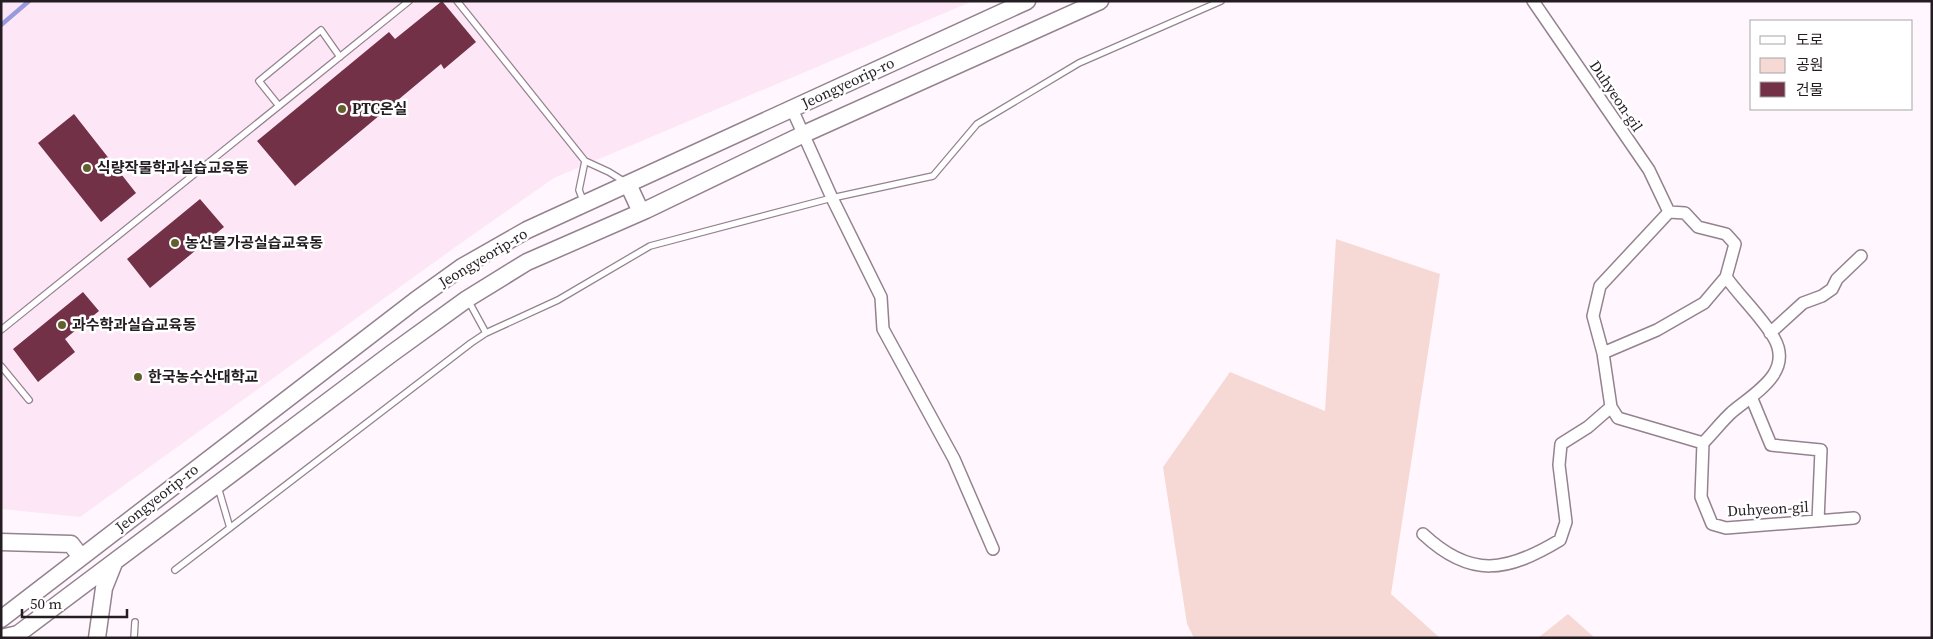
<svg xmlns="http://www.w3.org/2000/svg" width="1933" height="639" font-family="'Source Serif 4','Noto Sans KR',serif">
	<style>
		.built { fill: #fde7f7 }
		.green { fill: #f6d9d5 }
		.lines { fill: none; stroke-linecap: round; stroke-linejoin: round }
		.stream { stroke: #999adc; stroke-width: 4.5 }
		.building { fill: #733148 }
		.lane-casing { stroke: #948290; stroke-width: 8 }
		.street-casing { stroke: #948290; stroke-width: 14 }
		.secondary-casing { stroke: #948290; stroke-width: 19 }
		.lane { stroke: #fff; stroke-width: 5.5 }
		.street { stroke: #fff; stroke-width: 11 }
		.secondary { stroke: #fff; stroke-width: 16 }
		.poi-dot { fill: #64602d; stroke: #fff; stroke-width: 2 }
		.labels { text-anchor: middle; stroke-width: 5; stroke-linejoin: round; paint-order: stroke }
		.street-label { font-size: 15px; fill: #241d22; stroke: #fff }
		.poi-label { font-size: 15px; font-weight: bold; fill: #241d22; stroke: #fff; text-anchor: start }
	</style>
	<rect width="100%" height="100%" fill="#fff7fd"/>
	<path class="built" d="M1,1H973L554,178L457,246L80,517L1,509Z"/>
	<path class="green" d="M1336,239L1440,274L1391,594L1440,638H1194L1187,624L1163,467L1230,372L1325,411Z
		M1568,614L1595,638H1538Z"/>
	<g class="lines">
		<path class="stream" d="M1,25L29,1"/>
	</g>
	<path class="building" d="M442,1L476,42L444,69L441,64L295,186L257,141L389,32L395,39Z
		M74,114L136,193L101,222L38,143Z
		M200,199L224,227L150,288L127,259Z
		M83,292L99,311L65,339L75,352L38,382L13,349Z"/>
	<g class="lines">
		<defs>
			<path id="lane" d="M457,1L585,161L609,172L625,182
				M279,106L259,81L321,30L340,57
				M584,203L579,190L585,161
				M468,300L486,333L558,300L650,246L832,198L933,176L977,124L1079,63L1221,1
				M1,330L409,1
				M1,366L29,400
				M218,487L230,528
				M175,570L471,343L486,333
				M134,638L135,622"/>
			<path id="street" d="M1533,1L1649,170L1669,212L1600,286L1593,316L1603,353L1611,407L1618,418L1703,443L1701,497L1712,524L1726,528L1854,518
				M792,109L832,198L881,297L883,329L954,459L993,549
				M1669,212L1685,213L1698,227L1726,234L1735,244L1726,277C1741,298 1761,316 1774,338C1794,373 1753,394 1732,412C1722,421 1713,433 1703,443
				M1770,333L1803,303L1822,296L1832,289L1837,279L1861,256
				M1603,353L1657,330L1704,303L1726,277
				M1752,399L1771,445L1821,450L1818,521
				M1423,534C1471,579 1507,572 1560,540L1566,522L1559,465L1561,444L1588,427L1611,407"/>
			<path id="secondary" d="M628,184L641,212
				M1,542L71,544L81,557
				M1,619L416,300L462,267L527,230L1027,1
				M1,638L18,634L391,354L467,299L527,262L646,210L804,134L1100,1
				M97,638L104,588L114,563"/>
		</defs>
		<use href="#lane" class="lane-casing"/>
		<use href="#street" class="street-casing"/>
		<use href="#secondary" class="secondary-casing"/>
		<use href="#lane" class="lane"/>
		<use href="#street" class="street"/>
		<use href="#secondary" class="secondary"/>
	</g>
	<g class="poi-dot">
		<circle cx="342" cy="109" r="5"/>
		<circle cx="87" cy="168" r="5"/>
		<circle cx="175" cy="243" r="5"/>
		<circle cx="62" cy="325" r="5"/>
		<circle cx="138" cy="377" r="5"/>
	</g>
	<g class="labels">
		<g class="street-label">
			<text transform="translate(848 83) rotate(-25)" y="5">Jeongyeorip-ro</text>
			<text transform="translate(1616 96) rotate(56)" y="5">Duhyeon-gil</text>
			<text transform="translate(483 258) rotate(-31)" y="5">Jeongyeorip-ro</text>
			<text transform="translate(157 498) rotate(-38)" y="5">Jeongyeorip-ro</text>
			<text transform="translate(1768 509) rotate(-3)" y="5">Duhyeon-gil</text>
		</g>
		<g class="poi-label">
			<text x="352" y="114">PTC온실</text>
			<text x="97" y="173">식량작물학과실습교육동</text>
			<text x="185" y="248">농산물가공실습교육동</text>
			<text x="72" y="330">과수학과실습교육동</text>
			<text x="148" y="382">한국농수산대학교</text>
		</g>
	</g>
	<rect width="1933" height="639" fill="none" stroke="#241d22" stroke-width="5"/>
	<rect x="1750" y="20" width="162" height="90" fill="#ffffff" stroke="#a7a5a7"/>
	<rect x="1760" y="36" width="25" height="8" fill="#ffffff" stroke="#a7a5a7"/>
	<text x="1796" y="45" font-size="15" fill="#241d22">도로</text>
	<rect x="1760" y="58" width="25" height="15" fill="#f6d9d5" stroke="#a7a5a7"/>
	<text x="1796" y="70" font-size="15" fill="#241d22">공원</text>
	<rect x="1760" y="82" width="25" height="15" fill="#733148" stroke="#a7a5a7"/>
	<text x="1796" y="95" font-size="15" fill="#241d22">건물</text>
	<path d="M22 609v8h105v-8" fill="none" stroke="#241d22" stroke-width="2.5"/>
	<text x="30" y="609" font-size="15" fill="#241d22" stroke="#ffffff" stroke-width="4" paint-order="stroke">50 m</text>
</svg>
